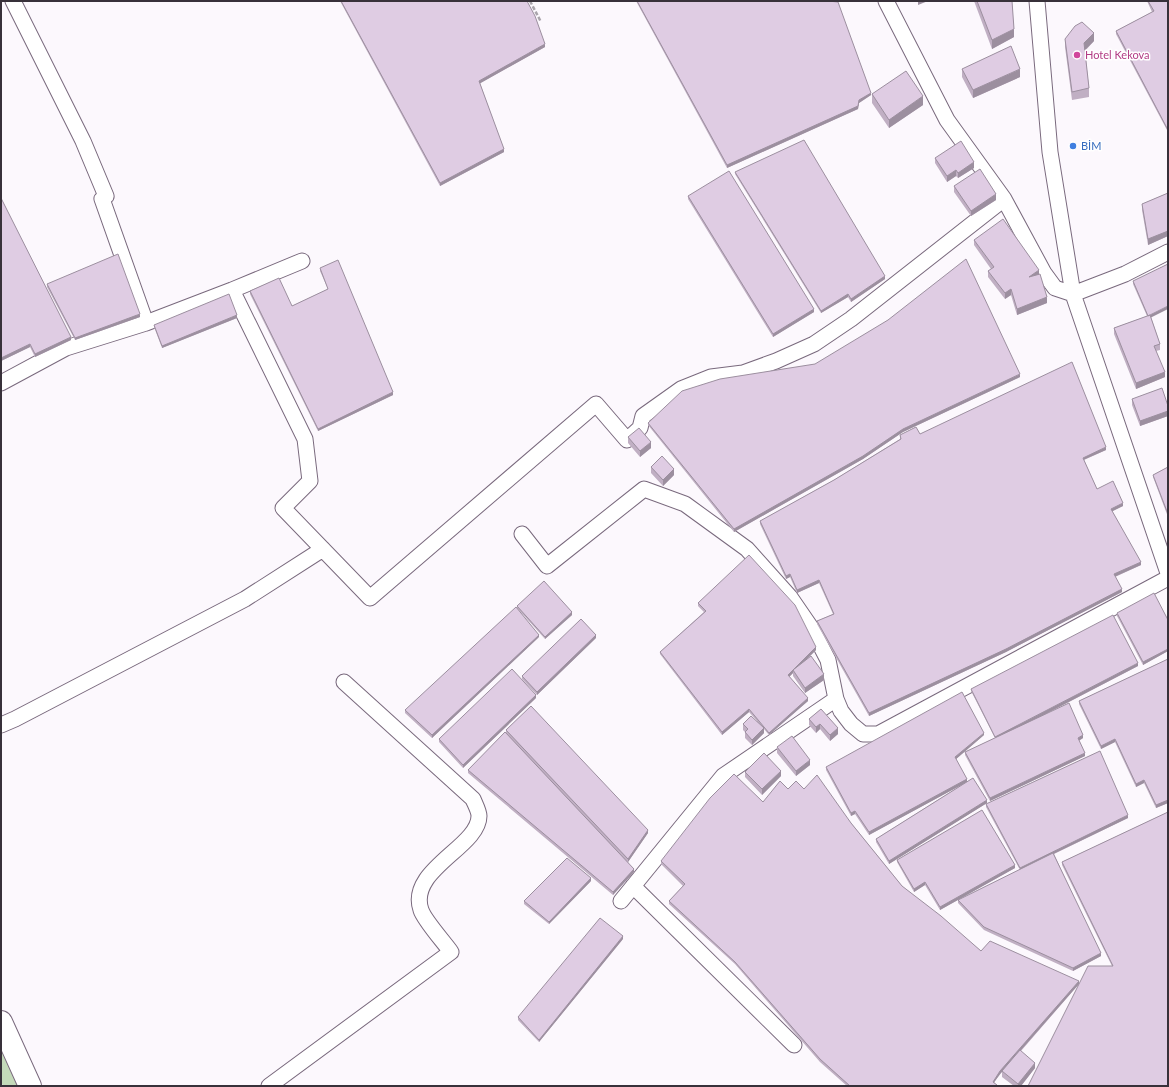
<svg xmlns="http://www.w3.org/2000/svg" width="1169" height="1087" font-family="Lato,sans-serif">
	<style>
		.green { fill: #c4daba }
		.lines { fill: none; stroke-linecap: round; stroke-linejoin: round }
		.minor-casing { stroke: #79697d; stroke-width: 17 }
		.highway-casing { stroke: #79697d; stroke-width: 24 }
		.path { stroke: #aaa5ac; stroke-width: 2.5; stroke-dasharray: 4 2; stroke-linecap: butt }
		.minor { stroke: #fff; stroke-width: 15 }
		.highway { stroke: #fff; stroke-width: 22 }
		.wall { fill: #c0afc3 }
		.shaded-wall { fill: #9c8f9f }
		.building { fill: #dfcce3; stroke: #9c8f9f }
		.hotel-dot { fill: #d1479c; stroke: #fff; stroke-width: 1.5 }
		.shop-dot { fill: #3f7fe0; stroke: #fff; stroke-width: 1.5 }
		.labels { text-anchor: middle; stroke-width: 3; stroke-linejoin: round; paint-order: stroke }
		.hotel-label { font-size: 11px; fill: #b23c85; stroke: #fff; text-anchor: start }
		.shop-label { font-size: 11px; fill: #366cbe; stroke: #fff; text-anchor: start }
	</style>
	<rect width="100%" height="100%" fill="#fcf8fd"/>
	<path class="green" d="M1,1046L19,1086H3L1,1082Z"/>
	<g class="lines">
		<defs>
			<path id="minor" d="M13,1L83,141L106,196L102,199L146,323
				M886,1L947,120L1004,199L1044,273L1055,288L1073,294L1125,274L1168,252
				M1037,1L1050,152L1073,294L1168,573
				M232,290L305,439L310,481L283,508L370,598L596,404L627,440L640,428L643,416L681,389L711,377L743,373L776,361L814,344L851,319L1004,199
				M1,383L66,348L146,323L232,290L302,261
				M522,534L547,566L644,489L685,504L747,549L790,597L812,629L828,660L836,699L841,711L851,724L863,734H878L1168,578
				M1,725L15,719L245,599L323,549
				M633,886L794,1045
				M621,901L723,776L836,699
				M269,1086L451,952C444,942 424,920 421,910C407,870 479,847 479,816C479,811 475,804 473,799L344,682"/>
			<path id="highway" d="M1,1022L30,1086"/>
		</defs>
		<use href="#minor" class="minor-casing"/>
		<use href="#highway" class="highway-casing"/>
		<path class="path" d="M530,1L541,22"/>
		<use href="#minor" class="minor"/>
		<use href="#highway" class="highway"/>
	</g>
	<path class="wall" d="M340,1H527L545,47L480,83L504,152L440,186Z
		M636,1H828L871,95L859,103L858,109L727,168Z
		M974,1H1012L1014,37L992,49Z
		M1147,1H1168V132L1116,34V31L1152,12Z
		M1065,39L1094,41L1085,51L1089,88V97L1072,100L1065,47Z
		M962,69L1020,77L973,98L962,77Z
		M872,94L923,105L889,128L872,103Z
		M935,158L974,168L958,178L956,176L947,182L935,163Z
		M735,172L885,279L851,302L848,297L821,313L735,174Z
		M954,186L996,200L971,216L954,192Z
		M1168,193V236L1148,245L1142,210V204Z
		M688,196L814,312L773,337L688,199Z
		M1,198L71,340L35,357L30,347L1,361Z
		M974,240L1039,275L1047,303L1017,315L1011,295L1005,299L988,277V271L991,269L974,245Z
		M320,268L393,395L318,431L250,294V291L292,306L328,289L320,271Z
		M1133,281L1151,317L1160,344V350L1156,351L1165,377L1136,389L1114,334V328L1147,316L1133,284Z
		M47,284L140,317L75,340L47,287Z
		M237,318L162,348L154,327V325Z
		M1020,377L903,432L863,459L734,532L648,425V423Z
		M1132,399L1168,411V416L1140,426L1132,405Z
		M920,434L1106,450L1084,460L1097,489L1123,506L1112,511L1141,565L1115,577L1122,592L1006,652L869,716L817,624V621L833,614L819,583L797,593L790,577L786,579L760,524V521L834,480L900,439V435Z
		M628,437L651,448L640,457L628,443Z
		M651,467L674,475L663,486L651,473Z
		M1168,467V517L1153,477V475Z
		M698,603L816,650L805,661L824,680L805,693L793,676V673L789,677L808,701L769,735L764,729V733L752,745L745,738V732L743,730V724L757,721L749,712L722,735L660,654V652L704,612L698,606Z
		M517,606L572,615L545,639L517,608Z
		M1117,613L1168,620V651L1143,665L1117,616Z
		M539,637L432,738L405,713V710Z
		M596,638L537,695L522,679V676Z
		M1168,659V803L1156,808L1144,783L1136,787L1115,742L1101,749L1079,704V701Z
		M1138,666L1046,714L1083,738L1079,741L1085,756L990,801L965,755V752L995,738L971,691V689Z
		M536,698L463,768L439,742V739Z
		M821,709L838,734L830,741L820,729L816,733L809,725V719Z
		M506,730L648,833L628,862L634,872L613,895L468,773V770L506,733Z
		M984,735L956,759L967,781L987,803L889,864L876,842V839L963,784L869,835L855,814L851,816L826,770V767Z
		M777,747L810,765L796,776L777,753Z
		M745,772L781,776L762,795L745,777Z
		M788,789H804L851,823L902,886L981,951L1079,984L1021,1051L1035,1068L1021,1086H1014L1002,1077V1072L994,1082L997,1086H847L820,1062L735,964L669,904V901L683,886L661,864V861L763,802Z
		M986,804L1128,818L1054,854L1101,956L1073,971L984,930L958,903V900L1020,870L986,807Z
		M1168,812V1086L1112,966L1062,865V862Z
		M897,860L1015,868L940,910L925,885L914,892L897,862Z
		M591,881L549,924L524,904V901Z
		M623,939L539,1042L518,1020V1017Z"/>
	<path class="shaded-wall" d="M918,1H928L918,5Z
		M1014,29V37L992,49V40Z
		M1094,33V41L1084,51V43Z
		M545,44V47L479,84V81Z
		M1020,69V77L973,98V90Z
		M871,93V95L859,103L858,109L727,168V165L859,100Z
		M923,96V105L889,128V120Z
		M504,149V152L440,186V183Z
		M974,162V168L958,178V173Z
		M956,170V176L947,182V176Z
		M996,194V200L971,216V211Z
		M1168,231V236L1148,245V239Z
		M1039,270V276L1029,277Z
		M885,276V279L851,302V299Z
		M1011,289V295L1005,299V293Z
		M848,294V297L821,313V311Z
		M1047,297V303L1017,315V309Z
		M1168,306V309L1148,319V316Z
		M814,309V312L773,337V334Z
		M140,314V317L75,340V338Z
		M237,315V318L162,348V346Z
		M71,337V340L35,357V354Z
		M30,344V347L1,361V358Z
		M1165,372V377L1136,389V383Z
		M1020,374V377L903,432L863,459L734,532V529L903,429Z
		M393,392V395L318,431V429Z
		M1168,411V416L1140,426V421Z
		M651,442V448L640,457V451Z
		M1106,447V450L1083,460V458Z
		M674,469V475L663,486V480Z
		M1123,503V506L1111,512V509Z
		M1141,562V565L1114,577V574Z
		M790,574V577L786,579V576Z
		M819,580V583L797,593V590Z
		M1122,589V592L1006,652L869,716V713Z
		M572,612V615L545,639V637Z
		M539,635V637L432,738V735Z
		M596,635V638L537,695V692Z
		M816,647V650L794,672L793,670Z
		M1168,649V651L1143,665V662Z
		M1138,663V666L995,740V737Z
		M793,670V673L788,678V675Z
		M824,674V680L805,693V688Z
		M536,695V698L463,768V765Z
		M808,698V701L769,735V733Z
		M749,709V712L722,735V732Z
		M820,724V729L816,733V727Z
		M764,728V733L752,745V740Z
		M838,728V734L830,741V735Z
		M984,733V735L955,760V757Z
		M1083,735V738L1078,741V738Z
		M1115,739V742L1101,749V746Z
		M1085,753V756L990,801V798Z
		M810,760V765L796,776V771Z
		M781,771V776L762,795V789Z
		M967,779V782L869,835V832Z
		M1144,780V783L1136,787V784Z
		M987,800V803L889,864V861Z
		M1168,800V803L1156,808V805Z
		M855,811V814L851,816V813Z
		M1128,815V818L1020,870V868Z
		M648,830V833L628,862V859Z
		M1015,865V868L940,910V907Z
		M634,869V872L613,895V892Z
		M591,878V881L549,924V922Z
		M925,882V885L914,892V889Z
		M623,936V939L539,1042V1040Z
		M1101,953V956L1073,971V968Z
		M1079,981V984L1000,1074L993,1084V1082L1000,1071Z
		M1035,1063V1068L1021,1086H1018V1084Z"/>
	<path class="building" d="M341,1H527L535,16L545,44L479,81L504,149L440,183Z
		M637,1H828L838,2L871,93L859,100L858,106L727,165Z
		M977,1H1012L1014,29L992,40Z
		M1148,1H1168V130L1116,31L1154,11Z
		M1082,22L1094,33L1084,43L1089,88L1072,92L1065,39L1075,26Z
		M1011,46L1020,69L973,90L962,69Z
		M906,71L923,96L889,120L872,94Z
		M804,140L885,276L851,299L848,294L821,311L735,172Z
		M961,141L974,162L958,173L956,170L947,176L935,158Z
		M980,169L996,194L971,211L954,186Z
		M729,171L814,309L773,334L688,196Z
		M1168,193V231L1148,239L1142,204Z
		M1,198L71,337L35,354L30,344L1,358Z
		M1003,219L1039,270L1029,277L1040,274L1047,297L1017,309L1011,289L1005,293L988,271L994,267L974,240Z
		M118,254L140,314L75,338L47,284Z
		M966,259L1020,374L903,429L863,456L734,529L648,423L682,391L720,379L815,364L888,320Z
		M338,260L393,392L318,429L250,291L279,278L292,306L328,289L320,268Z
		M1168,264V306L1148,316L1133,281Z
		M229,294L237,315L162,346L154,325Z
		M1150,315L1160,344L1154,346L1165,372L1136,383L1114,328Z
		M1072,362L1106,447L1083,458L1097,489L1113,481L1123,503L1111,509L1141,562L1114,574L1122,589L1006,649L869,713L817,621L834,614L819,580L797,590L790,574L786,576L760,521L834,480L901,439L900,435L916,427L920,434Z
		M1162,388L1168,406V411L1140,421L1132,399Z
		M639,428L651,442L640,451L628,437Z
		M662,456L674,469L663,480L651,467Z
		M1168,467V514L1153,475Z
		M749,555L795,605L816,647L788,675L808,698L769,733L749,709L722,732L660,652L706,611L698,603Z
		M544,581L572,612L545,637L517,606Z
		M1154,593L1168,620V649L1143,662L1117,613Z
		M516,607L539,635L432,735L405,710Z
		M1113,615L1138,663L995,737L971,689Z
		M581,619L596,635L537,692L522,676Z
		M811,656L824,674L805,688L793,670Z
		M1168,659V800L1156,805L1144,780L1136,784L1115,739L1101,746L1079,701Z
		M512,669L536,695L463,765L439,739Z
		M962,692L984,733L955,757L967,779L869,832L855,811L851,813L826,767Z
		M1069,703L1083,735L1078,738L1085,753L990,798L965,752Z
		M531,706L648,830L628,859L506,730Z
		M821,709L838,728L830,735L820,724L816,727L809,719Z
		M751,716L764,728L752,740L745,732L748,729L743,724Z
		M505,732L634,869L613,892L468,770Z
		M792,736L810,760L796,771L777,747Z
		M1100,751L1128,815L1020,868L986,804Z
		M764,753L781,771L762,789L745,772Z
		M734,774L763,802L780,781L788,789L796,781L804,789L817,775L851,823L902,886L941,916L981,951L990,941L1079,981L1000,1071L993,1082L997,1085L996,1086H850L820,1059L735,962L669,901L685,884L661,861L710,798Z
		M973,778L987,800L889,861L876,839Z
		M982,810L1015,865L940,907L925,882L914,889L897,860Z
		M1168,812V1086H1028L1088,966H1113L1062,862Z
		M1053,853L1101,953L1073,968L984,927L958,900Z
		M567,858L591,878L549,922L524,901Z
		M600,918L623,936L539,1040L518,1017Z
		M1020,1050L1035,1063L1018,1084L1002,1071Z"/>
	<circle class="hotel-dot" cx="1077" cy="55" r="4"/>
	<circle class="shop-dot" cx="1073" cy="146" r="4"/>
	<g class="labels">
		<g class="hotel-label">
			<text x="1085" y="59">Hotel Kekova</text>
		</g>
		<g class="shop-label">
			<text x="1081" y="150">BİM</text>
		</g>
	</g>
	<rect width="1169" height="1087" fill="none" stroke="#38313a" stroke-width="4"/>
</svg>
